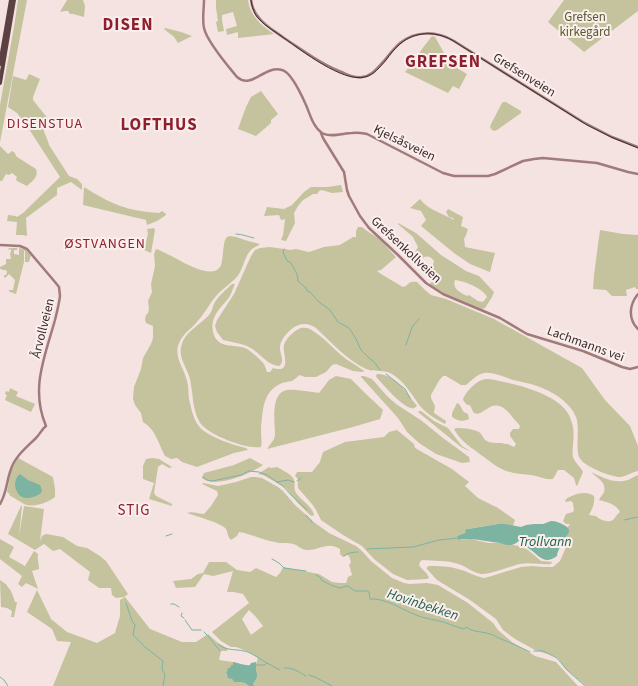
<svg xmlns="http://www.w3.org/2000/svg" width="638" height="686" font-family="'Source Sans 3',sans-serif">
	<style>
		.green { fill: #c4c39e; fill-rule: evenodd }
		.water { fill: #7db3a1 }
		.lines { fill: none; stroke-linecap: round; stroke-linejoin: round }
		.stream { stroke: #7db3a1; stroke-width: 1 }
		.secondary { stroke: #a17b7c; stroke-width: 2.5 }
		.highway { stroke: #5c4142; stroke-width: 4 }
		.tram { stroke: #3b2a2b; stroke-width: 1 }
		.labels { text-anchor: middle; stroke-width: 4; stroke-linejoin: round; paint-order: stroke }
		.park-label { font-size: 13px; fill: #5a5a2c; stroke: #fbefed }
		.street-label { font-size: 13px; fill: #3b2a2b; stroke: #fbefed }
		.neighbourhood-label { font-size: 14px; letter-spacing: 1px; fill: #8e1f2e; stroke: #fbefed }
		.water-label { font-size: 14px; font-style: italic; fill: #1d5f4b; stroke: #fbefed }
		.quarter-label { font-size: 15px; letter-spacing: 1px; fill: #8e1f2e; stroke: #fbefed }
		.district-label { font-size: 17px; font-weight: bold; letter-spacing: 1px; fill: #8e1f2e; stroke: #fbefed }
	</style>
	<rect width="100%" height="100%" fill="#f4e3e0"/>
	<path class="green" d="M18,0H27L0,142V105L14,27Z
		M67,0H83L85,6L84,17L73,14H70L68,11H65L60,12Z
		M216,0H248C250,16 261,25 274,34L238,38V32L227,35L226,29L237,26L233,12L222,15V20L224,31L218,32L216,22L218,21L216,8Z
		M564,0H638V11L584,52L548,22Z
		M165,28L181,32L192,36L178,43L174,37L164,29Z
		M432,36L435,37L444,53L450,56L451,54L459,59L455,67L467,74L459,89L453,86L448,93L405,72L411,65H412L422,49Z
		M29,74L40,79L33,97V100L49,120L54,124L45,130L43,127C44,134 48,139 49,145L69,176L77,179L82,184V190L71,182L57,188V195L26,218L27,236L23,235H16L17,222L7,221L8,215L16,216L17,217L23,213L60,177L27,126L17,113L8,107L13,76L26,80Z
		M261,91L278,114L271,120V123L256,136L238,129L246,107L251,97Z
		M503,102H506L521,111V113L497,130L494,131L492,130L490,127L491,124L502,103Z
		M0,146L8,154L11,152V151L14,152L17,157L36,169C39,177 32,181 27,186L17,181L16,179L17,177L12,173L9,175L6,174L2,181H0Z
		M341,185L343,192L332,193L322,190L319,191L317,194H313L303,200L298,206L294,213L295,223L286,241L281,240L283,235L285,219L281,220L279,215L264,216L267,207L284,209L292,205L304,192L311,187H328Z
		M84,187C111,204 127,211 159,213L162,211L166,214V215L157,221L147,225L146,220L83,205Z
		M420,199C427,209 443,214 454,220L453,218L449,217L446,212L448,209L463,217L461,226L468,229L465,238L464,237L465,247L495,253L490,272L470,264L454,253L421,226L426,220L421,211L410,208Z
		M398,223L416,233L441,255L466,271L479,276L494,292L492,297L485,308L482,309L444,293L429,285L433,280L432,269L434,261C430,255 427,256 421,258L414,254L418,247L413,237L398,224ZM455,280C464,281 483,288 487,297L484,301L482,302L478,301L469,295L467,296C460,292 452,289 455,280Z
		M358,227H362C367,231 370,233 375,236C383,241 389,250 396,257L381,270L377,271L381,274L403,287L406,286C409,282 412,281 417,282L425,290L431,295L446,299L494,319L582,368L605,400L630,426L638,446V471C632,472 627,476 621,477C613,478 587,467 582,461C573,453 581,430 576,417C570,402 552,391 537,386C529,383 521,382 513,380C504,377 493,372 484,373C477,374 471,381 466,385H461L446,376H443C438,381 435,388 431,395V398L435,406L434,413L446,421V422L445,424C436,419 427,414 420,406C412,395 406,384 395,376C385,368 375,373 366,369C347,360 331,342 316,328C313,326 309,324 304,324C294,324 282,336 280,346C279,354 286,361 279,366L274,365L268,362L254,350L247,346L241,344L223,340L217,332L215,326L217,320L234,294L251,256L255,250L260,248L270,247L291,250L296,249L309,252L324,247L340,245L353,237H356V231Z
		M154,228L155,230L151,253L144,250L148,234L147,229Z
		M600,230L623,234L638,235V289H636L635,287L626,290L627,296H612L606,290L593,289L594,275Z
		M230,236L236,237L248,241L260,244C258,246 254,247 252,249C244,256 244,269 236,278C230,284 222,289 216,296C209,304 204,315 196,323C191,329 184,333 180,341C172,356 184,367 187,381C189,387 188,393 189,399C191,407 193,418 198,425C205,436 233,445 246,448L248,450L234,453L197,467L182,462L177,458L171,459L165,456C158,443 156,430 143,422L141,413L135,405L133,399L134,387L141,369L143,358L151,344L153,338V326L146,323L145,320L146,315L148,313L149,309L148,301L152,292L151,284L155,266L154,254L156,249L159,250C167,254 176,258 184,263C193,267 215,279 221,265C223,260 223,246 225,240L227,237Z
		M9,248H17V250H14V254L19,255V248L26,250L31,255L29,262H25V251H24V262L16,294L10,292L9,291V290H13L15,280L9,274L5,278L4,277V275H6L7,272L6,270H2V269H0V267L6,264V259H11L10,253L11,252V249L8,250Z
		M232,284H235C233,288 232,292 230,296C224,305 216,310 213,321C211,330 214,341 223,344C231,347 240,345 247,349C253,353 260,359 264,364C265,366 266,369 267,372H270L273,368C293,374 282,353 284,345C286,338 295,330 301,328C305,327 310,328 313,331C323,337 332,347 341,355C348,361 356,365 364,371L363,372L353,371L336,364L332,365L326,372L316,377H305L300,375C297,377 295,379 292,381C288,382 283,382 280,384C262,393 263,411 261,428C261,434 262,443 261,447C247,450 205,434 199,421C194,411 193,401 192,391C191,387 191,383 190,379C187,367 177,357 182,344C185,332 201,324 209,315C212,312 212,308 214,304C218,296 226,290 232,284Z
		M377,374C397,375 406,392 417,406C414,408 414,409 411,408C400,405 385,386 377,378L376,376Z
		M336,376L351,379L366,394L383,410L380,419L353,427L267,449L274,439L275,435C275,422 270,393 287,390C294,389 310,392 319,393L329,380Z
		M361,376H364L372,379L387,396L396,404L422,421L443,438L469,457L470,462L462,463L436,454L419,443L407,432L398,418L361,377Z
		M489,379C512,383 564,394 571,420C574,427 574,437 573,444C573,448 572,453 573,457C575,463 581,467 583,472L577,486L576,485L574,478L564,470H558L553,479C545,480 539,476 531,475C524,474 517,474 510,472C498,469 490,461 481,455C471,447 460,441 454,429L457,428C462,428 478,429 481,434C483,436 483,439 487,441C492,444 499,442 506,444C509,444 511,446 514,447L516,444L510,436V433L513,429H519L520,426C518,423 516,421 514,419C493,389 484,419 474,413C473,412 471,407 470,405H467L463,400C464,394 475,382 482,380C484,379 486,379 489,379Z
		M10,388L18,392L16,396L35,404L31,412L5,400L7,395L5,394L6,391L9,392Z
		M457,403C461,404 461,409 464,412L468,414L469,419C462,422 458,421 452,417V413Z
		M419,411H421L434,421L448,428L462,446L470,451L465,449L461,447L418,412Z
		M397,430L414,444L415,448L452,469L469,482L465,486L478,498L498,508L515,520L513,526L498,524L467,529L465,533L457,536L458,540L470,539L489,543H501L519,546L528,550L541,561L552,562L551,564C541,565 530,562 520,564C510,566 490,575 481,574C473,573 466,566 458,564C447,560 434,561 422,560L420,562L419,565C421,569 428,573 429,578L427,579L407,580L393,574L374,559L362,546L343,535L321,520L316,510L312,504L298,488C297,482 300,480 295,476L297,472H312L320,462L323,452L345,442L384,437L389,432Z
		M18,458L53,477L55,489V497C47,503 33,508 24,504C19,501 14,498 9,495L10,494L7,492L11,471Z
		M152,458L159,459L172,467L169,468L162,464L158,467L154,493L156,496L172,504V506L149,499L154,483L143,479V466L146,459Z
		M250,458L263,465C250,474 215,489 202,478L203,475L204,473L234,465Z
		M269,467L271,468L277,467C282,470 289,473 293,478C296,482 293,488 296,493C301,500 312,506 314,515L312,516L310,515L297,502L286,488L263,475L258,474Z
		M591,472C600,476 612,483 623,481C628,481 633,477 638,475V686H586L565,668L558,658L554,656L535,650L515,639L503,630L496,619L470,600L437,580L427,569V567L429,566C439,566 448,566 458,569C467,571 476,577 485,578L521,567L532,566L543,567H553L560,561L568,543L570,540H564C567,536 570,532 567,528L570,524H566L563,521L566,514L573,512L574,510L573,503L571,501L565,502L566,499C574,494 586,490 594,496C595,504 592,509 589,515L596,516C600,520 608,523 613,520C615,518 617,514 620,512C616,504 607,502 599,500C600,497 603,495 604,492C607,482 597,478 591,472Z
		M251,477H256L262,478L278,487L283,491L295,505L315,523L329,533L356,546L361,550L371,561L392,578L404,583L410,584L427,583L438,585L468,603L493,623L498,630L512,642L535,656L556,662L578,686H255L253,684L256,677V664L258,658L249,652L236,647H231L221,641L212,632L249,603L243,594L234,592H227L233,571L213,576L204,574L195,587L176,588L173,581L191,579L198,574L203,573L209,562H226L237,570L250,572L256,568L276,577L280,573L283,567L319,574L332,582L340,583H346L348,577L352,575L349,565L351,562L349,556L347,555L343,557L340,554V549C327,541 319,551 307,550C301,550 298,545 293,544C288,542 280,544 275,542C263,540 251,534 239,532L237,536L231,540C227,536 228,533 226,529C222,523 195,516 187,513C192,511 198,514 204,514L211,506L218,495L217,491L202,484L203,483L218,486L236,482ZM249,610L256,617L263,626L251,635L242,619Z
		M21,506H22L19,536L24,506L44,509L40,541L42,536L46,534L63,537L77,546L87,548L100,556L106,561L128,594L124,597L116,598L112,595L111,588H99L88,580L90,572L60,549L53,551L44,544L35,550L8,534Z
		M0,539L14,547L9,557L25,566L34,551L38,554C37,559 39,563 39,569L32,571L38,589L26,583L22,587L18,584L22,576L0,559Z
		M0,580L7,585V586C12,591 13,596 15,602H17L14,617H11L12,611L7,608L1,607Z
		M37,590L51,619L67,632L97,643L115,633L120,616V600L125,597L150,629L182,642H196L208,634L218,643L228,649L227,651H221L219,660L233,662V665H231V667C227,669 226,671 226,675L232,679L234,682H243L249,686H53L71,642L57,641L52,629L27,612Z"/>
	<path class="water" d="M20,474L28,480L40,485L42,490C41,494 40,494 36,496C33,497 30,498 27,498C15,498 11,480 20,474Z
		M551,521C556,521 560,523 564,525C576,532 563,537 561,544C560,545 561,546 560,547C559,550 557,552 557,556C545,565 540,557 531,550C529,548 525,547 523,545C522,543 521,541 520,539C517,543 514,545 509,545C506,545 503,544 500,543C487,542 471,537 458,540L457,536L465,533L466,529H468L498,524H505L521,527L526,525L534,524H543Z
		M233,662C239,663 245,666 250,665L251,663L256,662V671L257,674V677L253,684L255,686H249C244,681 240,682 234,682L232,679L228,678L226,673L228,668L231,667V665H233Z"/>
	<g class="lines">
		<path class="stream" d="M236,234C243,234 248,237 254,238
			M284,249L283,252L287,261L290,262C294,268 298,274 298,281L306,288L307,291L310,292L319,302L330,310L338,322L349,328L356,339L361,350L368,357L374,362L380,370
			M406,345L412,327L419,319
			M386,374L405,389L410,398
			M203,477L207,480L212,481L241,475L249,471L259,472L267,475L284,487L290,494L307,510
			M297,481L301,478
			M277,482L288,480L294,482
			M306,515L312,522
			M624,520L638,517
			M166,536L172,534
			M367,549L413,547L439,540L458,538
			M344,556C347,553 353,552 358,552
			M272,559L279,563L284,568L306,571
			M316,575L321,578V580C325,582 336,588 341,588C343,587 345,586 348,586L355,591H367L369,592L370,599C386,598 401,609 416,615C425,619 434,619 443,622C450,624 456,627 464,629L466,627C474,633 484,631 493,635C496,636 498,638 501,639C511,643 520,647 530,652
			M126,603L132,621L135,625L133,635L145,647L163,661L162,669L165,675L163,686
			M171,604H174L179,607
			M182,613L181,616L184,618
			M185,620L192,630H201
			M204,632L207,635
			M208,636L220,651
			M218,644C226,651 235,649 244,651C251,652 261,660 267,663
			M534,651H543L557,658L567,670L585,686
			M256,665H265L267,663L280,670
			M284,668C292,667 299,672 306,676
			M309,675L315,677L332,686
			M0,677L4,680L8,686"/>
		<path class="secondary" d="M204,0C204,9 202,19 204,28C207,42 228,66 237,77C252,90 264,65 282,70C291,72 302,96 306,105C310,114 313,127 322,133C330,138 344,133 352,133C358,132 362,133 367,134L443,173L454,176H488L495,174L523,161L534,159L543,158L597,163L628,172L638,174
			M251,0C252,7 255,14 260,19C267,27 276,32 284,38C304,51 322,65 344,73C350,76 356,78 362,77C372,76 377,68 384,61C389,55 394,48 400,43C416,30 437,31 454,41L583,122L612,137L638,147
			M321,133L323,138L344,172L347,190L349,196L360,216L369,228L398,255L426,283L443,294L500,318L527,334L583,351L622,367L630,369L638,367
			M0,245L20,246L27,249L55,282L59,287L60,296C59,304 57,312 55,320C45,356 30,389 46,426C42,429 40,434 36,438C26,448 14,457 10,472C6,484 7,492 0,504
			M638,294C629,305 628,319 638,329"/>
		<path class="highway" d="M0,64L11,0
			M0,83L14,0"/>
		<path class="tram" d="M251,0C252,7 254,14 259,19C266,27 276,32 284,38C301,50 343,83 365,77C374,75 380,67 386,60C390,54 395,48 400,44C415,31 435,31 452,40L587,125L611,137L638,148"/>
	</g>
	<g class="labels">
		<g class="park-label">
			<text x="585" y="21">Grefsen<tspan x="585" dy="15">kirkegård</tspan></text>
		</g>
		<g class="street-label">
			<text transform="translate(525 74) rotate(32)" y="5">Grefsenveien</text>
			<text transform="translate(405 142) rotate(26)" y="5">Kjelsåsveien</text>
			<text transform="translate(407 249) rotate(43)" y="5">Grefsenkollveien</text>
			<text transform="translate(42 328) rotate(-76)" y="5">Årvollveien</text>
			<text transform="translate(586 343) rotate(20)" y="5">Lachmanns vei</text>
		</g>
		<g class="neighbourhood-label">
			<text x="45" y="128">DISENSTUA</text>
			<text x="105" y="248">ØSTVANGEN</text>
		</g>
		<g class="water-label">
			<text x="545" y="546">Trollvann</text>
			<text transform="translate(423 604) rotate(18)" y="5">Hovinbekken</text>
		</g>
		<g class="quarter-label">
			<text x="134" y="515">STIG</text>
		</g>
		<g class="district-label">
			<text x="128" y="30">DISEN</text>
			<text x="443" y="67">GREFSEN</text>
			<text x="159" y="130">LOFTHUS</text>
		</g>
	</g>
</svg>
